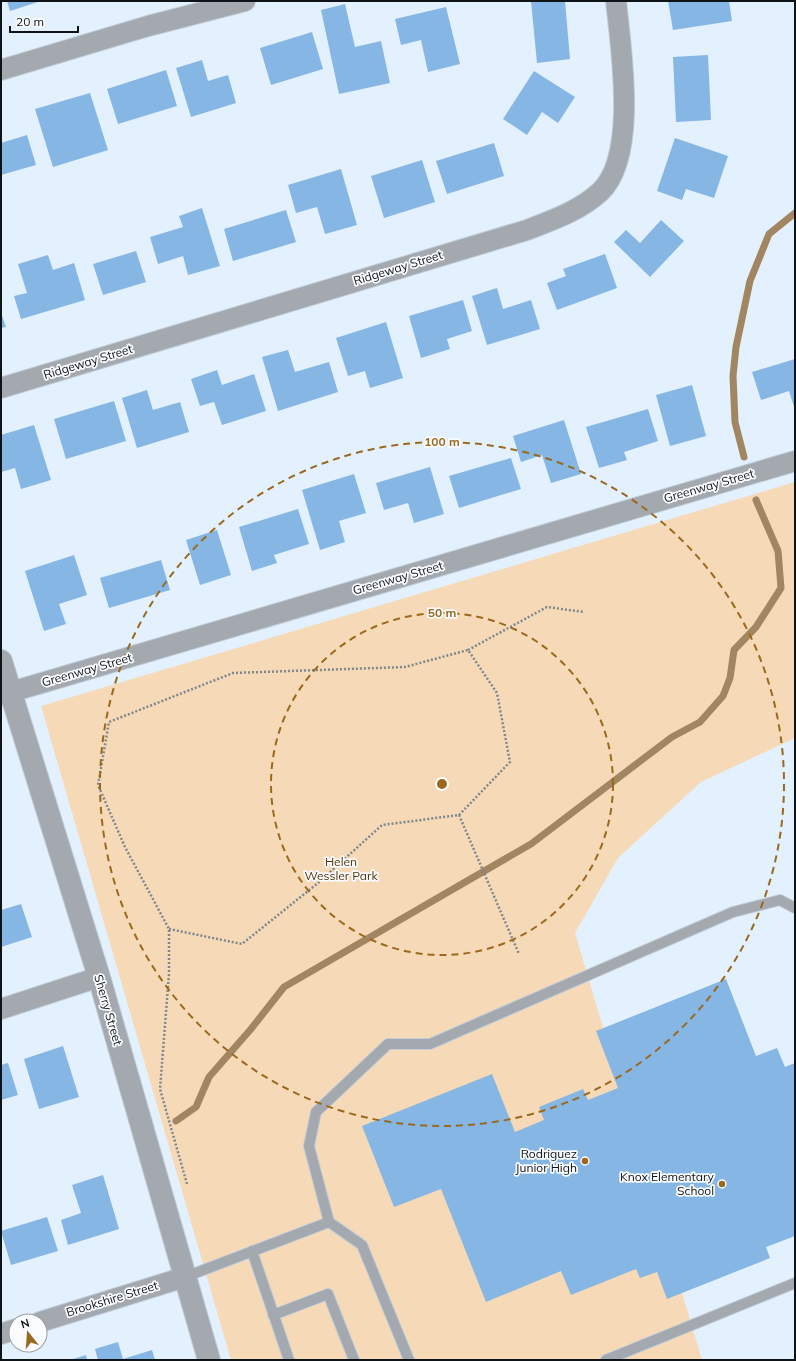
<svg xmlns="http://www.w3.org/2000/svg" width="796" height="1361" font-family="Mulish,sans-serif">
	<style>
		.green { fill: #f6dab7 }
		.lines { fill: none; stroke-linecap: round; stroke-linejoin: round }
		.stream { stroke: #a28662; stroke-width: 7 }
		.building { fill: #85b6e4 }
		.service-casing { stroke: #c1cdd9; stroke-width: 12 }
		.minor-casing { stroke: #c1cdd9; stroke-width: 22 }
		.tertiary-casing { stroke: #c1cdd9; stroke-width: 24 }
		.path { stroke: #7e8790; stroke-width: 2.5; stroke-dasharray: 2 2; stroke-linecap: butt }
		.service { stroke: #a4a9af; stroke-width: 10 }
		.minor { stroke: #a4a9af; stroke-width: 20 }
		.tertiary { stroke: #a4a9af; stroke-width: 22 }
		.ring { fill: none; stroke: #9b691d; stroke-width: 2; stroke-dasharray: 7 5 }
		.poi-dot { fill: #9b691d; stroke: #fafcff; stroke-width: 1.5 }
		.labels { text-anchor: middle; stroke-width: 3.5; stroke-linejoin: round; paint-order: stroke }
		.street-label { font-size: 12px; fill: #0e1317; stroke: #fafcff }
		.park-label { font-size: 12px; fill: #513408; stroke: #fafcff }
		.poi-label { font-size: 12px; fill: #0e1317; stroke: #fafcff; text-anchor: end }
		.centre { fill: #9b691d; stroke: #fafcff; stroke-width: 2 }
		.ring-label { font-size: 12px; text-anchor: middle; font-weight: bold; fill: #9b691d; stroke: #fafcff; stroke-width: 3.5; stroke-linejoin: round; paint-order: stroke }
	</style>
	<rect width="100%" height="100%" fill="#e3f1fe"/>
	<path class="green" d="M795,482V738L701,782L618,858L575,933L702,1360H231L41,706Z"/>
	<g class="lines">
		<path class="stream" d="M744,457L735,422L733,376L736,347L750,281L769,234L795,213
			M176,1121L196,1107L209,1077L251,1029L284,987L531,844L672,737L700,722L723,696L730,678L734,650L756,627L781,588L778,551L756,500"/>
	</g>
	<path class="building" d="M7,1H41L10,11Z
		M531,1H565L570,59L537,63Z
		M668,1H729L732,21L673,30Z
		M345,4L355,47L381,41L390,83L339,94L321,10Z
		M446,7L460,64L428,72L421,40L401,45L395,19Z
		M312,32L323,69L271,85L260,48Z
		M708,55L711,120L676,122L673,57Z
		M202,60L208,81L228,75L236,103L191,117L176,68Z
		M166,70L177,106L118,124L107,89Z
		M534,71L575,97L558,123L542,112L527,135L503,119Z
		M90,93L108,150L53,167L35,109Z
		M27,135L36,165L1,175V143Z
		M675,138L728,156L714,198L686,189L682,200L657,191Z
		M494,143L504,176L447,194L436,161Z
		M422,160L435,202L384,218L371,176Z
		M341,169L357,225L325,234L317,207L296,213L288,185Z
		M202,208L220,266L188,275L183,256L158,264L150,237L183,227L179,216Z
		M286,210L296,242L233,261L224,229Z
		M661,220L684,241L650,277L614,242L626,230L640,243Z
		M136,251L146,282L103,295L93,264Z
		M605,254L617,288L557,310L547,283L566,276L563,269Z
		M48,255L53,270L74,263L85,300L21,319L14,296L27,293L18,264Z
		M497,288L503,309L531,300L540,329L487,345L472,296Z
		M463,300L472,331L447,339L450,349L421,358L409,316Z
		M1,313L6,327L1,328Z
		M386,322L403,378L370,388L365,371L348,376L336,338Z
		M288,350L295,372L329,362L338,392L278,411L262,357Z
		M795,359V410L789,391L761,400L752,372Z
		M217,370L222,385L254,374L266,411L222,425L214,402L200,406L191,379Z
		M692,385L706,436L670,446L656,395Z
		M147,390L153,410L180,402L189,432L137,448L122,398Z
		M114,401L126,441L66,459L54,419Z
		M648,409L658,441L624,452L627,460L599,468L586,427Z
		M564,420L581,474L551,483L542,455L521,462L513,436Z
		M34,425L51,480L21,489L15,468L1,472V435Z
		M511,458L521,489L459,508L449,476Z
		M430,467L444,514L414,523L408,503L384,510L376,483Z
		M354,474L366,513L339,521L345,542L320,550L302,490Z
		M298,509L309,544L274,555L277,563L252,571L239,527Z
		M217,530L231,575L200,585L186,540Z
		M74,555L87,595L59,604L66,624L44,631L25,571Z
		M161,560L170,590L109,608L100,578Z
		M21,904L32,937L1,947V910Z
		M726,979L756,1056L777,1048L785,1067L795,1063V1236L766,1247L770,1258L667,1299L657,1272L640,1278L636,1269L571,1295L561,1271L486,1302L441,1189L394,1207L362,1126L492,1074L515,1132L544,1120L539,1107L583,1089L588,1100L618,1088L596,1031Z
		M63,1046L79,1097L39,1109L24,1059Z
		M8,1063L18,1095L1,1100V1065Z
		M103,1175L119,1229L68,1245L61,1220L81,1213L72,1185Z
		M47,1217L58,1251L11,1265L1,1231Z
		M118,1342L123,1359L152,1350L155,1360H98L95,1349Z
		M86,1355L87,1360H70Z"/>
	<g class="lines">
		<defs>
			<path id="service" d="M329,1222L309,1146L316,1112L388,1044H430L733,912L780,900L795,908
				M252,1251L289,1360
				M185,1277L329,1222L362,1245L409,1360
				M273,1315L328,1294L354,1360
				M606,1360L795,1283"/>
			<path id="minor" d="M1,70L148,26L245,1
				M1,388L527,230C553,220 579,211 600,192C638,157 621,49 616,1
				M1,695L795,461
				M1,1009L99,977
				M40,1322L185,1277
				M1,1334L16,1329"/>
			<path id="tertiary" d="M1,661L99,977L209,1360"/>
		</defs>
		<use href="#service" class="service-casing"/>
		<use href="#minor" class="minor-casing"/>
		<use href="#tertiary" class="tertiary-casing"/>
		<path class="path" d="M468,650L547,607L584,612
			M459,815L519,954
			M169,929L242,944L318,883L382,825L459,815L510,762L497,693L468,650L405,667L233,673L109,722L98,785L125,847L169,929V974L160,1089L187,1184"/>
		<use href="#service" class="service"/>
		<use href="#minor" class="minor"/>
		<use href="#tertiary" class="tertiary"/>
	</g>
	<g class="ring">
		<circle cx="442" cy="784" r="171"/>
		<circle cx="442" cy="784" r="342"/>
	</g>
	<g class="poi-dot">
		<circle cx="585" cy="1161" r="4"/>
		<circle cx="722" cy="1184" r="4"/>
	</g>
	<g class="labels">
		<g class="street-label">
			<text transform="translate(398 268) rotate(-17)" y="4">Ridgeway Street</text>
			<text transform="translate(88 362) rotate(-17)" y="4">Ridgeway Street</text>
			<text transform="translate(709 486) rotate(-16)" y="4">Greenway Street</text>
			<text transform="translate(398 578) rotate(-16)" y="4">Greenway Street</text>
			<text transform="translate(87 670) rotate(-16)" y="4">Greenway Street</text>
			<text transform="translate(108 1010) rotate(74)" y="4">Sherry Street</text>
			<text transform="translate(112 1299) rotate(-17)" y="4">Brookshire Street</text>
		</g>
		<g class="park-label">
			<text x="341" y="866">Helen<tspan x="341" dy="14">Wessler Park</tspan></text>
		</g>
		<g class="poi-label">
			<text x="577" y="1158">Rodriguez<tspan x="577" dy="14">Junior High</tspan></text>
			<text x="714" y="1181">Knox Elementary<tspan x="714" dy="14">School</tspan></text>
		</g>
	</g>
	<circle cx="442" cy="784" r="6" class="centre"/>
	<g class="ring-label">
		<text x="442" y="446">100 m</text>
		<text x="442" y="617">50 m</text>
	</g>
	<rect width="796" height="1361" fill="none" stroke="#0e1317" stroke-width="4"/>
	<g transform="translate(28 1333) rotate(343)"><circle r="19" fill="#fafcff" stroke="#9c9fa2"/>
	<path d="M0-3L7 15L0 10L-7 15Z" fill="#9b691d"/>
	<text y="-6" font-size="11" font-weight="bold" text-anchor="middle" fill="#0e1317">N</text>
	</g>
	<path d="M10 26v6h68v-6" fill="none" stroke="#0e1317" stroke-width="2"/>
	<text x="16" y="26" font-size="12" fill="#0e1317" stroke="#fafcff" stroke-width="3" paint-order="stroke">20 m</text>
</svg>
